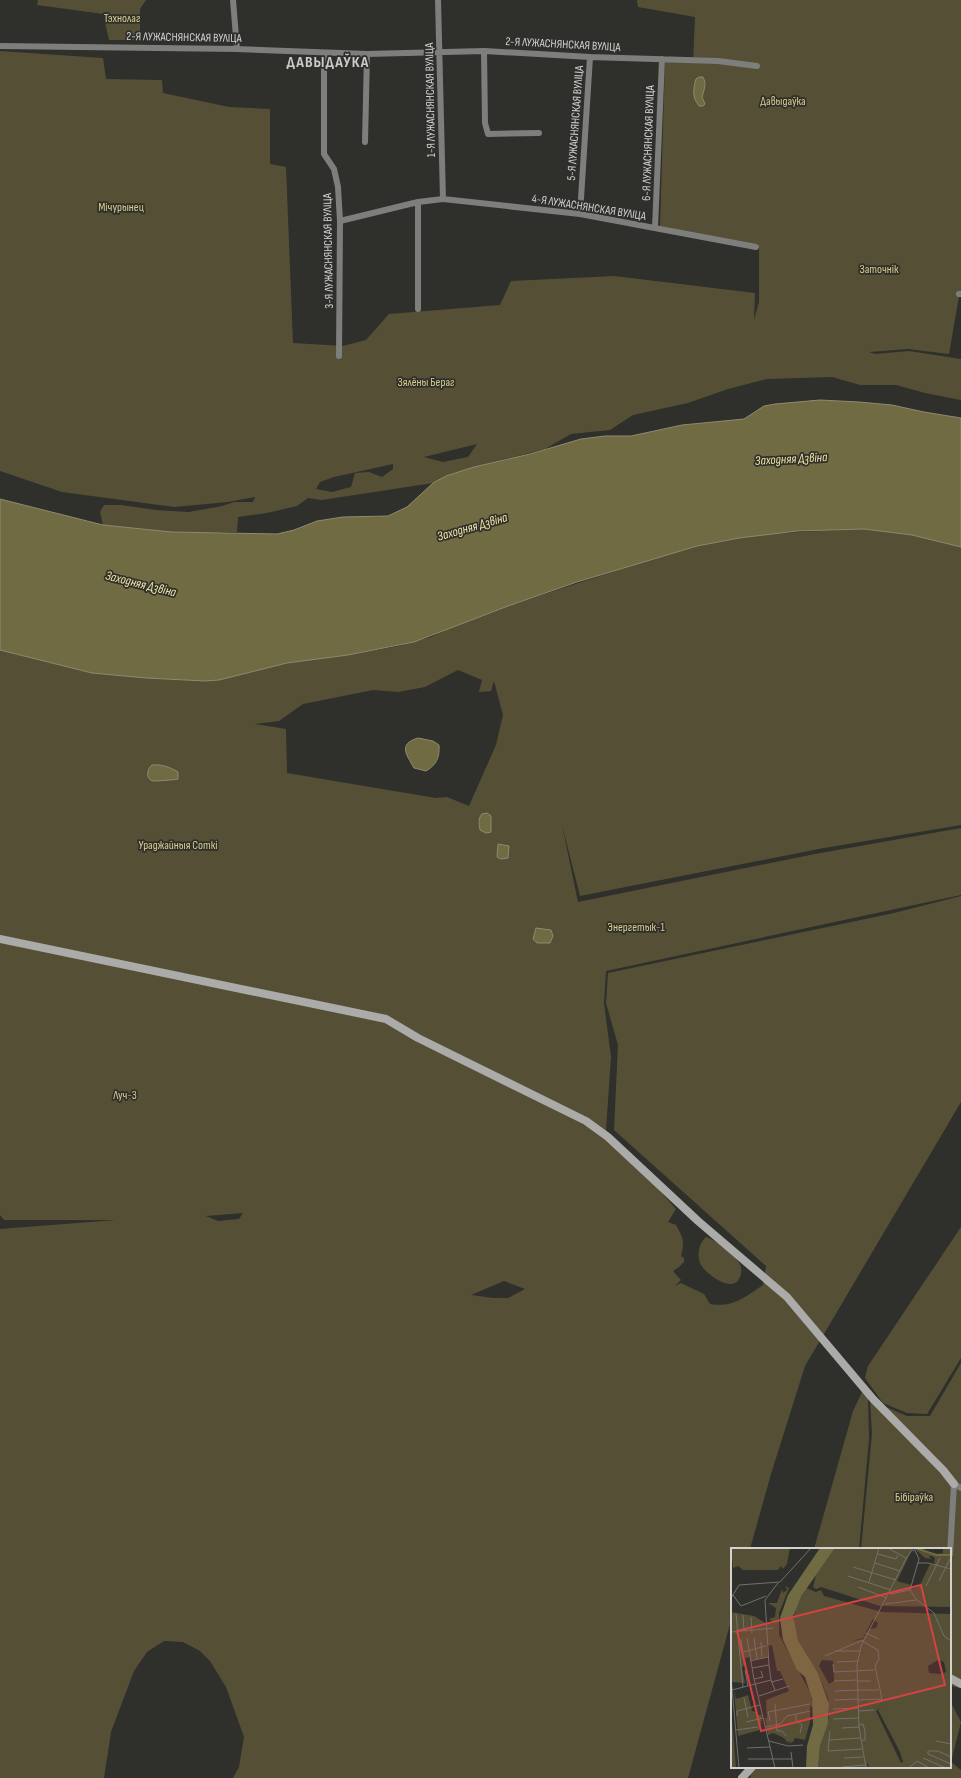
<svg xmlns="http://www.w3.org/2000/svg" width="961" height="1778" font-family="'Sofia Sans Condensed',sans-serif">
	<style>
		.green { fill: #555035; fill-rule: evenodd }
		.water { fill: #716b44; stroke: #8e8a6e }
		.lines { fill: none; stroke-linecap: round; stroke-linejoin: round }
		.street { stroke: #7e7e7d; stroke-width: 6 }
		.secondary { stroke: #ababa9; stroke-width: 8 }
		.labels { text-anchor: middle; stroke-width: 3.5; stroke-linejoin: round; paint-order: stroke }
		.park-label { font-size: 12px; fill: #d7cc8a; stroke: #2f2f2c }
		.street-label { font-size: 12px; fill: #d3d2d1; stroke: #2f2f2c }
		.water-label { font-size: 13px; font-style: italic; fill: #f0e5a2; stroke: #2f2f2c }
		.district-label { font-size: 16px; font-weight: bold; letter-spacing: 1px; fill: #cbcbc7; stroke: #2f2f2c }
		.inset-river { fill: none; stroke: #716b44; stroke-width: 2 }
		.inset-road { fill: none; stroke: #71706e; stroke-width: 1 }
		.view { fill: #d64241; fill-opacity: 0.15; stroke: #d64241; stroke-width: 2 }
		.inset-edge { fill: none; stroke: #d3d2d1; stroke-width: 2 }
	</style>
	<rect width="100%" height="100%" fill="#2f2f2c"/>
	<path class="green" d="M38,0H146L140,9V40H109L103,14L37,5Z
		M637,0H961V295L959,296L949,354L908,349L869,352L875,354L909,351L961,359V400L925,393L896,385H860L832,377L767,379L728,389L688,403L633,415L610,430L571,434L545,449L474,467L446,476L433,483L322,500L308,498L297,506L267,513L238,517L237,532H172L103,525L100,512L104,505H121L156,510L189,512L222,506L234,502H253L255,497L228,502L174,507L62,492L0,471V51L103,58L106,79L162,80L163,93L229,107L270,109V164L286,167L293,343L343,346L366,340L389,314L500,305L511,281L614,276L755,293L754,320L759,302V246L660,227L665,62H693L695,17L638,7ZM477,444L468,457L443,462L424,457ZM393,464V469L382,477L369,472L355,473L351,487L332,492L316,489L320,482L334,477Z
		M864,529L912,535L961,547V825L824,848L580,896L562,825L578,902L815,854L961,828V895L606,971L604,1003L611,1057L606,1130L676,1209L668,1222L676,1225C683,1238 685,1241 681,1256L684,1258V1262L679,1267L673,1271L681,1280L675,1286L681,1283L704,1294L710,1304C733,1308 745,1297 763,1285L766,1266L614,1130L618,1045L606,1003L608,973L894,913L961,896V1102L805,1366L771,1474L750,1549H732V1617L688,1778H233L239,1767L244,1737L226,1687L210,1661L200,1651L183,1642L164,1641L147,1652L134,1671L111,1732L104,1778H0V1229L116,1220H4L0,1215V650L92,673L146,678L205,681L219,680L287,663L348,655L399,646L431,637L450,628L508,606L646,561L697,546L739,538L780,533ZM458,670L482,680L479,692L491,691L494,681L503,715L496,745L469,806L447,797L436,798L287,773L286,729L255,724L279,721L303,704L373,690L398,692L425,687ZM243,1213L239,1219L218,1221L206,1216ZM504,1281L525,1289L508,1298H493L471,1295Z
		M961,1227V1358L927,1414L907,1413L883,1403L865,1378L868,1366Z
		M706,1237C718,1241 728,1250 737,1260C741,1264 742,1269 741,1274C736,1297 706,1274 701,1265C696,1256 699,1243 706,1237Z
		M961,1363V1688L950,1686V1549H861L872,1434L870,1400L907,1416H930Z
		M863,1390L868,1398L869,1439L859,1549H814L853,1411Z
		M950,1701L961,1722L951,1762L961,1770V1778H750L753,1767H950Z"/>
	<path class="water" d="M699,77H703C707,85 704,89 702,97L705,104L703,106H699C692,97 693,89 696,79Z
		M820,400L859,402L892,405L924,412L961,418V547L912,535L864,529L797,531L739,538L697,546L577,582L508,606L414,642L348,655L287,663L219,680L205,681L146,678L92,673L0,650V499L103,525L172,532L277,534L294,530L317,521L343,517L388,516L407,507L433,483L446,476L474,467L530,454L581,439L605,436H631L682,425L744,419L764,406L775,404Z
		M418,738L433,741L439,745C440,758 436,765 426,771L414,768C406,754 398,744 418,738Z
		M152,765C161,764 170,767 178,772V779C175,780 156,781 153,781C145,779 147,769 152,765Z
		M487,813L491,816V832L486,833L480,830C479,824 478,818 482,814Z
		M498,844L509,846L508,858L501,859L497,857Z
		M536,928L551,930L553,936L550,943H537L533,939Z"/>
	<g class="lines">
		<path class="street" d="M233,0L237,49
			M438,0L443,199
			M0,46L237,49L367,54L484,51L590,57L718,61L757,66
			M484,51L485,123L488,134L539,133
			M324,53V154L334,169L338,187L340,221L339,356
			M365,142L367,54
			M418,202V309
			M580,214L590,57
			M340,221L418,202L443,199L580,214L756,247
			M655,228L662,59
			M959,294H961
			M950,1554L954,1484L961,1488"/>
		<path class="secondary" d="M0,939L386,1019L418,1038L586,1121L608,1137L698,1221L787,1297L873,1399L943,1470L954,1484
			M950,1678L961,1684
			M742,1778L752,1767"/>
	</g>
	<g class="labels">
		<g class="park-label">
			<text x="122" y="22">Тэхнолаг</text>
			<text x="783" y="105">Давыдаўка</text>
			<text x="121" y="211">Мічурынец</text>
			<text x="879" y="273">Заточнік</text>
			<text x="426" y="386">Зялёны Бераг</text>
			<text x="178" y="849">Ураджайныя Соткі</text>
			<text x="636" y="931">Энергетык-1</text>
			<text x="125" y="1099">Луч-3</text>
			<text x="914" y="1501">Бібіраўка</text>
		</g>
		<g class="street-label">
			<text transform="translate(184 37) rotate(1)" y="4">2-Я ЛУЖАСНЯНСКАЯ ВУЛІЦА</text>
			<text transform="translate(563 44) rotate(3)" y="4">2-Я ЛУЖАСНЯНСКАЯ ВУЛІЦА</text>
			<text transform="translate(430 100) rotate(-91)" y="4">1-Я ЛУЖАСНЯНСКАЯ ВУЛІЦА</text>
			<text transform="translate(575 123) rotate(-86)" y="4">5-Я ЛУЖАСНЯНСКАЯ ВУЛІЦА</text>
			<text transform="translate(648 143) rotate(-88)" y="4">6-Я ЛУЖАСНЯНСКАЯ ВУЛІЦА</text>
			<text transform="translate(589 207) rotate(9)" y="4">4-Я ЛУЖАСНЯНСКАЯ ВУЛІЦА</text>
			<text transform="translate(328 251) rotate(-91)" y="4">3-Я ЛУЖАСНЯНСКАЯ ВУЛІЦА</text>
		</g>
		<g class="water-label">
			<text transform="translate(791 458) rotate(-3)" y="5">Заходняя Дзвіна</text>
			<text transform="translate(472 526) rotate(-16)" y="5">Заходняя Дзвіна</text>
			<text transform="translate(141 583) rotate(14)" y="5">Заходняя Дзвіна</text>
		</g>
		<g class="district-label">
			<text x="328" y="67">ДАВЫДАЎКА</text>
		</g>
	</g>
	<g transform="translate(731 1548)">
		<rect width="220" height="220" fill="#2f2f2c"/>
		<path d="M0,0H59L56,16L52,21L50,18L47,22H12L7,18L2,20ZM104,0H182L166,33L180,37L181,41L188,39L199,16L203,17L204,10L201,8H198L200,11L194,10L183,0L206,6L212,5V0H220V59L149,58L90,39L85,41L82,39L85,27ZM54,38L58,40L48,65V87L79,144L82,159L79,158V174L74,192L64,190L62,194L56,196L60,193L56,194L53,190L42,185L37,187L34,170H36L35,152L58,143L49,123H46L41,97L36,98L37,109L20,112L19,109L14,110L15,116L11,119L14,135L1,134L0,120V64L23,68L36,76L43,75L38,71L44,69L45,60L37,55H46L51,41L52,45L56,42ZM75,40L85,44L90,42L93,48L151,64L220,66V220H139L136,214L137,220H87L89,198L98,170L97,150L87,125L67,92L62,75L64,61ZM142,71L147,75L145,80L138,81L132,91L121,93L132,90ZM91,112L102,113L103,133L98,136L88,118ZM207,112L213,114L215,124L209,126L198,125L197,118ZM151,158L147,162L169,204L172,214L170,215L145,163ZM3,142L5,151L17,147L21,163L26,164V167H31L29,182L7,188ZM0,168L2,181L5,220H0Z" fill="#555035" fill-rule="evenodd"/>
		<path d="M89,0H104L71,47L62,68L67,92L87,125L98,156L97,175L89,198L87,220H75L76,198L82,177L81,151L74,129L66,122L52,92L49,70L57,47Z" fill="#716b44"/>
		<path class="inset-river" d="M185,0L205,7H220"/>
		<path class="inset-road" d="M157,0L175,10M183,0L188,11L179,42L186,52L203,65L213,88L220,93M147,6L165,11L167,7M144,15L169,23M187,15H197L220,21M122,19L165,32M117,28L160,42M208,33L220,9M138,34L148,0M195,38L209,10M127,39L156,50M159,46L179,42M2,47L10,58L35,48M0,50L8,37L49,34L80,0M154,56L185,52M5,66L12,139M12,67L13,83M20,69L21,85M0,84L43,80M135,85L148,91M16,90L23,131L44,220M23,90L26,111M10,91L12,108M30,94L31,109M104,103H129M12,104L35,98M94,108L132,92M19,113L37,109M106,114L127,113M102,116L103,124L143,122M21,120L38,117M14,122L17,138M0,129L8,220M23,131L32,129L30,123M103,133L126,132M127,133H140M40,134L52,131M1,142L40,132M44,142L40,132L38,117L34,52L47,35M127,142H148M104,143L127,142M28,148L58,138M13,150L17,169M103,152L127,151M128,152L151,151L144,118L148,111L147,102L131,93M44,156L46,183H51L55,188M102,161L128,160M128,163L143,162M65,166V172L71,177L69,185M6,168V163L29,157M102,171L128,170M39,173L37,164L79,156M15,174L32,170M128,177L132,176L134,183V192L130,193M35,179L49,176L56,168L79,163M111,180L128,179M5,182L27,179M99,183L97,203L131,201M97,192L130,190M38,193L57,198L72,197M205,193L220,196M16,200L39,199M197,203V206L220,216M197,203H207L220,209M60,204L62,220M113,210L132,209M192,210L215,220M17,211H61M111,219L134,217M135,220L128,179L126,117L130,98L176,9L181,2L183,3M178,220L186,213L198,220"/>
		<path class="view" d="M190,37L214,137L30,183L6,83Z"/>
		<rect width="220" height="220" class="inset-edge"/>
	</g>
</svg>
